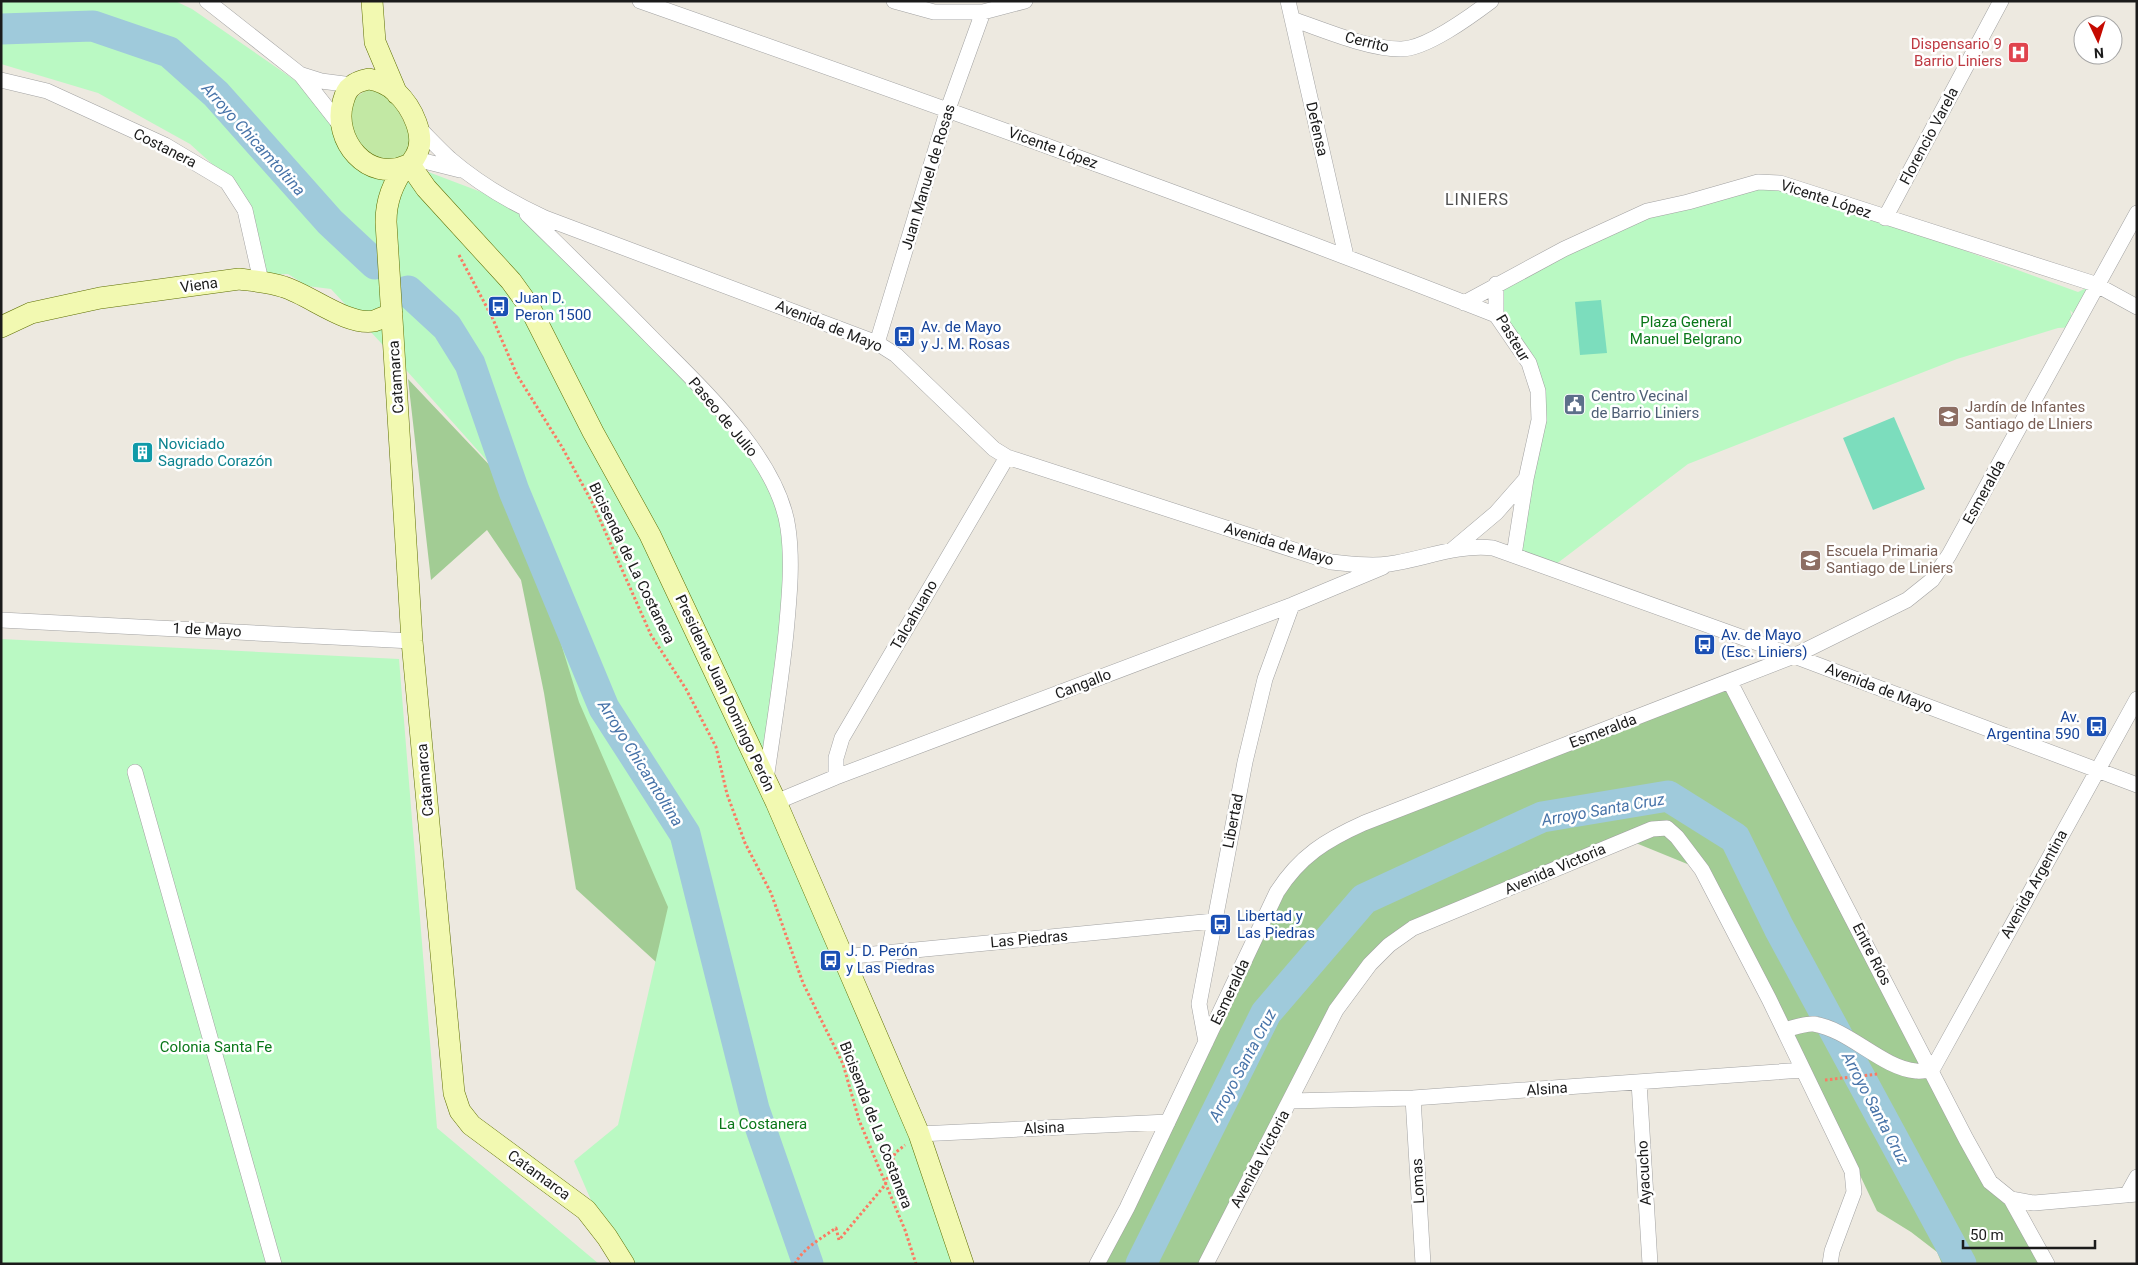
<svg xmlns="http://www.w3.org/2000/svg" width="2138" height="1265" font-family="Roboto,sans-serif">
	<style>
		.grass { fill: #c2e8a4 }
		.forest { fill: #a2cc94 }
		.park { fill: #baf9c3 }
		.pitch { fill: #7cddbd }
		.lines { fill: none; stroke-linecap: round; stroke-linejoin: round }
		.river { stroke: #9fcadb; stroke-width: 31 }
		.street-casing { stroke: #a2a2a2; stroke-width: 16 }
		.secondary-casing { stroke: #5e6f04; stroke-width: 22 }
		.path { stroke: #fa7b63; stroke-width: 3; stroke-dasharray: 2.5 2.5; stroke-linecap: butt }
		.street { stroke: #fff; stroke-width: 15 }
		.secondary { stroke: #f2f9b1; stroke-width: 21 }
		.labels { text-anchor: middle; stroke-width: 5; stroke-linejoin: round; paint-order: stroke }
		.street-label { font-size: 15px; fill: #1b1b1b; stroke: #fff }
		.health-label { font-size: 15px; fill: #be3a42; stroke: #fff; text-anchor: end }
		.transit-label { font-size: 15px; fill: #164399; stroke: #fff; text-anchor: start }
		.park-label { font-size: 15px; fill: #0a7719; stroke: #fff }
		.service-label { font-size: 15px; fill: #4e5e75; stroke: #fff; text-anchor: start }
		.education-label { font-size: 15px; fill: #785e54; stroke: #fff; text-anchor: start }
		.culture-label { font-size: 15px; fill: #0d838f; stroke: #fff; text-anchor: start }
		.water-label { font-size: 16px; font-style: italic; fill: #4874a9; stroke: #fff }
		.neighbourhood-label { font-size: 16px; letter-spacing: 1px; fill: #4e4e4e; stroke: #fff }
	</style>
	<rect width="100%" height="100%" fill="#ede9e0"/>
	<path class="grass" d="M368,89L387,94L396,107L409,131L411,146L406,159L377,162L354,137L348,110L352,100Z"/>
	<path class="forest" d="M408,379L514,491L708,680L668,973L576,889L544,693L521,580L487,530L431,580Z
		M1730,682L1974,1154L2047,1264H1942L1937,1252L1911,1232L1877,1211L1809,1068L1702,870L1626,839L1413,928L1336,1010L1206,1264H1094L1277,892L1333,837Z"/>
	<path class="park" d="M1,1H175L192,9L299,83L353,153L410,165L518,206L758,459L788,527L766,780L963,1264H624L607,1237L574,1161L618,1125L668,907L579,702L514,491L407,371L331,289L307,286L288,274L265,275L243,192L190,144L98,93L1,64Z
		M1780,183L2078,292L2095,284L2079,319L2070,310L2075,327L2058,328L1957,359L1688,464L1551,568L1514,555L1538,391L1496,315V284L1647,211Z
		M1,639L399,659L437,1128L599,1264H1Z"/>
	<path class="pitch" d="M1601,300L1607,353L1580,355L1575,302Z
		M1894,417L1925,489L1873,510L1843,438Z"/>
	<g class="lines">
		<path class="river" d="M1,29L93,26L169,52L216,94L330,222L375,264
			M408,291L447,327L470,364L514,491L604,708L685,834L754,1109L808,1264
			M1141,1264L1266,1013L1364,899L1542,817L1668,796L1735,838L1779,928L1961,1264"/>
		<defs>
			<path id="street" d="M207,1L301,75L341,126
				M640,1C927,102 1213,204 1496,315
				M894,1L934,12H983L1025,1
				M1288,1L1346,256
				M1292,19C1324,30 1368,49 1400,49C1425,50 1471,16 1491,1
				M302,75L321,81L352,85
				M1,80L47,91L165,145L227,182L245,210L261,281
				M417,126C428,137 439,149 450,159C478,183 512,203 545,218L877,343L896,355L994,449L1007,457L1331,562C1350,564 1370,567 1389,564C1424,559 1457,544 1493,548L1794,656L2137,785
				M412,161H424L460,170
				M527,214C569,255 610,295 651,337C699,386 778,457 788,528C793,563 789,599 786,633C781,682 773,731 766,780
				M1885,218L2001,1
				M1496,284V315L1529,363L1538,391L1539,420L1526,479L1514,555
				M1464,303L1564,249L1647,211L1688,202L1758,182L1780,183L2095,284L2137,307
				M877,343L948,109L983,12
				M1452,550L1496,513L1525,480
				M1,620L412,641
				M1730,682L1966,1139L1990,1182L2011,1199L2034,1203L2137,1194
				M135,772L274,1264
				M836,777V758L842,738L1007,457
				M776,802L836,777L1292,605L1383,567
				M843,957L1214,921
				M1784,1030C1793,1028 1805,1023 1814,1024C1850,1030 1882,1068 1916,1071C1921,1072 1927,1070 1932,1070L2137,699
				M1206,1042L1199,1004L1245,762L1265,679L1292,605
				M1639,1082L1650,1264
				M1413,1098L1423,1264
				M1290,1101L1413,1098L1803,1070
				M919,1134L1168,1122
				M2127,1195L2137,1177
				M2011,1199L2047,1264
				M1097,1264L1127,1208L1277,892C1300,856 1326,840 1364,823L1794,656L1907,600L1932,580L1949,555L2137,213
				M1206,1264L1336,1010L1370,964L1389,945L1413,928L1652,829L1667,828L1677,837L1702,870L1769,999L1852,1171L1854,1192L1832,1251L1830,1264"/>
			<path id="secondary" d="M372,1L375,42L397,94
				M369,79C380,81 388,84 396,92C411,106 428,137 415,157C413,160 411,164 408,165C368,184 332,140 343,102C345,96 346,90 352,86C356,82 364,80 369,79Z
				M410,165L426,188L511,281L529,306L593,432L650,535L776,802L843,957L919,1134L963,1264
				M405,166C393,184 386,200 386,222L412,641L454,1093L460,1111L471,1125L586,1210L607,1237L624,1264
				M1,327L31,313L100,298L239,279C254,281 270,282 284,287C310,295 347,326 374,321C380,319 386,316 392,314"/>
		</defs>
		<use href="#street" class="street-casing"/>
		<use href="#secondary" class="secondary-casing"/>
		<path class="path" d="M459,255L492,317L517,375L562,447L593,504L651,635L686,689L716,747L727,794L745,843L771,893L803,983L843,1064L859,1120L905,1230L916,1264
			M1825,1080L1878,1074
			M795,1264C803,1248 822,1238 836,1228L839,1240L885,1185L895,1153L905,1145"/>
		<use href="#street" class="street"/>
		<use href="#secondary" class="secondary"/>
	</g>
	<defs>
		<symbol id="hospital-square" viewBox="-11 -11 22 22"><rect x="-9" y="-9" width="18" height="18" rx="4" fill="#e0444e" stroke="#fff"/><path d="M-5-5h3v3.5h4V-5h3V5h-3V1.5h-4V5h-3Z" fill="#fff"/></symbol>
		<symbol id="bus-square" viewBox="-11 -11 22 22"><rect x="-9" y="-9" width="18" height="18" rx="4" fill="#1a4fb4" stroke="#fff"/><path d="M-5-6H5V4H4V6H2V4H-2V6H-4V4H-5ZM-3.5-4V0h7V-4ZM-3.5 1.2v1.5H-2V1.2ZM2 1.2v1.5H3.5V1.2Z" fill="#fff"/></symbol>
		<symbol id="civic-square" viewBox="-11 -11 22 22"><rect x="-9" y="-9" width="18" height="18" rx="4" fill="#5c6f8a" stroke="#fff"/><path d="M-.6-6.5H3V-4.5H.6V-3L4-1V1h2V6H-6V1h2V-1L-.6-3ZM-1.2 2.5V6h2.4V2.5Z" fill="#fff"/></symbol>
		<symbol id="school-square" viewBox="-11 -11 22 22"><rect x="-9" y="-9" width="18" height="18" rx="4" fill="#8d6e63" stroke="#fff"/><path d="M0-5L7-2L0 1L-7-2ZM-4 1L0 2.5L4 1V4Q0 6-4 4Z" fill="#fff"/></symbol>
		<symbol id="building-square" viewBox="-11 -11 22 22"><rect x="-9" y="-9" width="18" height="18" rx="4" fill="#0f9aa8" stroke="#fff"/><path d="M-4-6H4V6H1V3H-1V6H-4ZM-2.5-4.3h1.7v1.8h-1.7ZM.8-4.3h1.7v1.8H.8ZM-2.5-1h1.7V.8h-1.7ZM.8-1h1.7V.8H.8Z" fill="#fff"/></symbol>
	</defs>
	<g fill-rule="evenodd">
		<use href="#hospital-square" x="2006" y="40" width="25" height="25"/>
		<use href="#bus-square" x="486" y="294" width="25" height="25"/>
		<use href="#bus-square" x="892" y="324" width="25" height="25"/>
		<use href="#civic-square" x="1562" y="392" width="25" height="25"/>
		<use href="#school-square" x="1936" y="404" width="25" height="25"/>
		<use href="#building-square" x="130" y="440" width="25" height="25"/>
		<use href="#school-square" x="1798" y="548" width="25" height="25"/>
		<use href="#bus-square" x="1692" y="632" width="25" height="25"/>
		<use href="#bus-square" x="2084" y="714" width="25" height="25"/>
		<use href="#bus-square" x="1208" y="912" width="25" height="25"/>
		<use href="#bus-square" x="818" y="948" width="25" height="25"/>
	</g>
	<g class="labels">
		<g class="street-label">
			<text transform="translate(1367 42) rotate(14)" y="5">Cerrito</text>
			<text transform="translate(1317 129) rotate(77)" y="5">Defensa</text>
			<text transform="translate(1929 136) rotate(-62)" y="5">Florencio Varela</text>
			<text transform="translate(165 148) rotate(27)" y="5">Costanera</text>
			<text transform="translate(1053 148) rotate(20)" y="5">Vicente López</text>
			<text transform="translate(928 177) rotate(-73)" y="5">Juan Manuel de Rosas</text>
			<text transform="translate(1826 199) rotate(18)" y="5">Vicente López</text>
			<text transform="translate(199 285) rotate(-8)" y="5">Viena</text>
			<text transform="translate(829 326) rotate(22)" y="5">Avenida de Mayo</text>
			<text transform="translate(1513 338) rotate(59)" y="5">Pasteur</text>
			<text transform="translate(396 377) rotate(-94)" y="5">Catamarca</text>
			<text transform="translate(723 417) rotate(50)" y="5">Paseo de Julio</text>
			<text transform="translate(1984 492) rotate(-61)" y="5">Esmeralda</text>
			<text transform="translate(1279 544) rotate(17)" y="5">Avenida de Mayo</text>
			<text transform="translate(632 563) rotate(64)" y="5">Bicisenda de La Costanera</text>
			<text transform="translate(914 615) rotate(-60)" y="5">Talcahuano</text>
			<text transform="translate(207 630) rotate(3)" y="5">1 de Mayo</text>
			<text transform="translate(1083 684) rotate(-21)" y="5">Cangallo</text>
			<text transform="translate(1879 688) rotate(21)" y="5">Avenida de Mayo</text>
			<text transform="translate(725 693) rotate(65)" y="5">Presidente Juan Domingo Perón</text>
			<text transform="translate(1603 731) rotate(-21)" y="5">Esmeralda</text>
			<text transform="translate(425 780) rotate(-95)" y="5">Catamarca</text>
			<text transform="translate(1233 821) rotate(-79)" y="5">Libertad</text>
			<text transform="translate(1555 869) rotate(-23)" y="5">Avenida Victoria</text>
			<text transform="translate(2034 884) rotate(-61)" y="5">Avenida Argentina</text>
			<text transform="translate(1029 939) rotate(-5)" y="5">Las Piedras</text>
			<text transform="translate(1872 954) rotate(63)" y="5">Entre Ríos</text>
			<text transform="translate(1230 992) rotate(-65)" y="5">Esmeralda</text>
			<text transform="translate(1547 1089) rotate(-4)" y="5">Alsina</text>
			<text transform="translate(876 1125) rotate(69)" y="5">Bicisenda de La Costanera</text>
			<text transform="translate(1044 1128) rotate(-3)" y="5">Alsina</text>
			<text transform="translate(1260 1159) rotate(-62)" y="5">Avenida Victoria</text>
			<text transform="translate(1644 1173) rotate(-93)" y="5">Ayacucho</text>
			<text transform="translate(539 1175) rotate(36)" y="5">Catamarca</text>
			<text transform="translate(1418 1181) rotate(-93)" y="5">Lomas</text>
		</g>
		<g class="health-label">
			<text x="2002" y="49">Dispensario 9<tspan x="2002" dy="17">Barrio Liniers</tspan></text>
		</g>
		<g class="transit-label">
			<text x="515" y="303">Juan D.<tspan x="515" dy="17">Peron 1500</tspan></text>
			<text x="921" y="332">Av. de Mayo<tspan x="921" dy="17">y J. M. Rosas</tspan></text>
			<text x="1721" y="640">Av. de Mayo<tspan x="1721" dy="17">(Esc. Liniers)</tspan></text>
			<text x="2080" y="722" text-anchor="end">Av.<tspan x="2080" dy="17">Argentina 590</tspan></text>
			<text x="1237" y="921">Libertad y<tspan x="1237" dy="17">Las Piedras</tspan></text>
			<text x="846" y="956">J. D. Perón<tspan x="846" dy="17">y Las Piedras</tspan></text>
		</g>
		<g class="park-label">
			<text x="1686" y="327">Plaza General<tspan x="1686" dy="17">Manuel Belgrano</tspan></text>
			<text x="216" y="1052">Colonia Santa Fe</text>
			<text x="763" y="1129">La Costanera</text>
		</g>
		<g class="service-label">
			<text x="1591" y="401">Centro Vecinal<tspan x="1591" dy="17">de Barrio Liniers</tspan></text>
		</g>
		<g class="education-label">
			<text x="1965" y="412">Jardín de Infantes<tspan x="1965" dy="17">Santiago de LIniers</tspan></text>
			<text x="1826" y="556">Escuela Primaria<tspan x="1826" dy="17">Santiago de Liniers</tspan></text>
		</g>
		<g class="culture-label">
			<text x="158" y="449">Noviciado<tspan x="158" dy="17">Sagrado Corazón</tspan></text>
		</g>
		<g class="water-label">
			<text transform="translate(254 139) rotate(48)" y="6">Arroyo Chicamtoltina</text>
			<text transform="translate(641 763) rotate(58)" y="6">Arroyo Chicamtoltina</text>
			<text transform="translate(1603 809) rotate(-10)" y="6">Arroyo Santa Cruz</text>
			<text transform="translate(1242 1065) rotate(-62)" y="6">Arroyo Santa Cruz</text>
			<text transform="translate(1876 1108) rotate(62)" y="6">Arroyo Santa Cruz</text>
		</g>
		<g class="neighbourhood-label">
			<text x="1477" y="205">LINIERS</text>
		</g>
	</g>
	<rect width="2138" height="1265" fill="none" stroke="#1b1b1b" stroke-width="5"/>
	<g transform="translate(2098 40) rotate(176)"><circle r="24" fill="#ffffff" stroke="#a4a4a4"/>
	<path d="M0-4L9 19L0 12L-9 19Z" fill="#c50a00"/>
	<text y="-8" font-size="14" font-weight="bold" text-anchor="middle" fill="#1b1b1b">N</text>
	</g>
	<path d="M1963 1240v8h132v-8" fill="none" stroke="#1b1b1b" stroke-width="2.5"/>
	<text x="1970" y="1240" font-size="15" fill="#1b1b1b" stroke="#ffffff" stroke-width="4" paint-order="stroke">50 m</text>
</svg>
